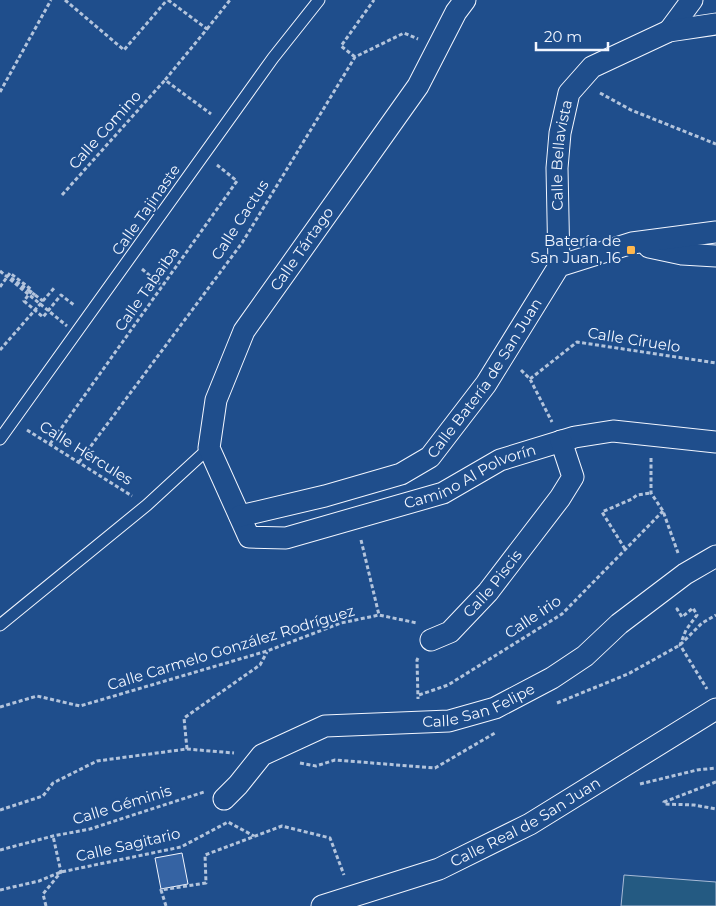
<svg xmlns="http://www.w3.org/2000/svg" width="716" height="906" font-family="Montserrat,sans-serif">
	<style>
		.green { fill: #245a82; stroke: #a8bbd7 }
		.building { fill: #3563a3; stroke: #f2f6ff }
		.lines { fill: none; stroke-linecap: round; stroke-linejoin: round }
		.service-casing { stroke: #f2f6ff; stroke-width: 13 }
		.minor-casing { stroke: #f2f6ff; stroke-width: 23 }
		.path { stroke: #b3c4dc; stroke-width: 3; stroke-dasharray: 4 2.5; stroke-linecap: butt }
		.service { stroke: #1f4e8c; stroke-width: 11 }
		.minor { stroke: #1f4e8c; stroke-width: 21 }
		.path-bridge { stroke: #b3c4dc; stroke-width: 3; stroke-dasharray: 4 2.5; stroke-linecap: butt }
		.poi-dot { fill: #ffb74d; stroke: #1f4e8c; stroke-width: 2 }
		.labels { text-anchor: middle; stroke-width: 4; stroke-linejoin: round; paint-order: stroke }
		.street-label { font-size: 15px; fill: #f2f6ff; stroke: #1f4e8c }
		.poi-label { font-size: 15px; fill: #f2f6ff; stroke: #1f4e8c; text-anchor: end }
	</style>
	<rect width="100%" height="100%" fill="#1f4e8c"/>
	<path class="green" d="M624,875L716,882V906H621Z"/>
	<path class="building" d="M182,853L188,884L161,889L155,858Z"/>
	<g class="lines">
		<defs>
			<path id="service" d="M0,439L273,58L319,0
				M0,625L147,505L209,448"/>
			<g id="minor">
				<path id="s1" d="M465,0L456,12L418,86L244,331L216,400L209,448L249,537L286,538L443,493L500,460L575,437L613,431L716,442"/>
				<path d="M669,31L692,0"/>
				<path d="M649,247L682,254L716,256"/>
				<path id="s2" d="M559,266L557,168L560,133L569,93L592,67L669,31L716,24"/>
				<path id="s3" d="M240,516L325,496L401,474L430,457L486,384L559,266L632,243L716,232"/>
				<path id="s4" d="M431,640L450,632L488,592L560,498L573,477L561,441"/>
				<path id="s5" d="M224,799L238,785L262,755L325,726L449,721L495,708L552,678L585,656L619,624L685,574L716,556"/>
				<path id="s6" d="M322,906L439,869L530,824L716,709"/>
			</g>
		</defs>
		<use href="#service" class="service-casing"/>
		<use href="#minor" class="minor-casing"/>
		<path class="path" d="M65,0L124,50L167,0
			M168,0L207,29L165,80L211,114
			M207,29L230,0
			M355,57L341,46L374,0
			M0,92L51,0
			M600,93L631,110L716,144
			M62,195L165,80
			M142,269L162,286
			M0,287L10,273L32,290L24,301L43,317L61,295L74,305
			M35,295L43,301
			M0,350L55,287
			M521,370L530,379L552,422
			M530,379L577,342L716,363
			M27,430L132,496
			M50,444L237,181L217,165
			M651,458V493L663,511L678,553
			M79,462L242,243L355,57L404,33L418,39
			M361,540L379,615
			M625,549L602,512L632,499L637,495L651,493
			M678,608L677,609L682,617L693,608L697,615L686,630L680,645L707,689
			M418,658L417,660L418,699
			M419,695L448,685L562,614L663,511
			M557,703L628,674L680,645L702,623L716,615
			M0,707L37,696L80,706L267,651L341,623L379,615L417,623
			M187,749L184,718L260,665L267,652
			M300,763L316,766L335,760L435,768L495,733
			M716,782L664,802L665,804L694,805L716,809
			M640,784L697,770L716,768
			M0,810L43,796L53,783L97,761L187,749L234,753
			M0,850L53,836L90,829L204,792
			M0,890L39,881L61,872L181,847L228,822L254,836
			M46,906L43,894L61,872L53,836
			M166,906L161,890L206,883L205,855L282,826L330,838L344,875"/>
		<use href="#service" class="service"/>
		<use href="#minor" class="minor"/>
		<path class="path-bridge" d="M0,271L67,326
			M11,278L35,295"/>
	</g>
	<rect class="poi-dot" x="626" y="245" width="10" height="10" rx="2.5"/>
	<g class="labels">
		<g class="street-label">
			<text transform="translate(105 130) rotate(-48)" y="5">Calle Comino</text>
			<text dy="5" stroke="none"><textPath href="#s2" startOffset="111">Calle Bellavista</textPath></text>
			<text transform="translate(146 210) rotate(-55)" y="5">Calle Tajinaste</text>
			<text transform="translate(240 220) rotate(-57)" y="5">Calle Cactus</text>
			<text transform="translate(302 249) rotate(-55)" y="5">Calle Tártago</text>
			<text transform="translate(147 289) rotate(-55)" y="5">Calle Tabaiba</text>
			<text transform="translate(634 340) rotate(9)" y="5">Calle Ciruelo</text>
			<text dy="5" stroke="none"><textPath href="#s3" startOffset="296">Calle Batería de San Juan</textPath></text>
			<text transform="translate(86 453) rotate(32)" y="5">Calle Hércules</text>
			<text dy="5" stroke="none"><textPath href="#s1" startOffset="851">Camino Al Polvorín</textPath></text>
			<text dy="5" stroke="none"><textPath href="#s4" startOffset="85">Calle Piscis</textPath></text>
			<text transform="translate(533 617) rotate(-34)" y="5">Calle irio</text>
			<text transform="translate(231 648) rotate(-17)" y="5">Calle Carmelo González Rodríguez</text>
			<text dy="5" stroke="none"><textPath href="#s5" startOffset="284">Calle San Felipe</textPath></text>
			<text transform="translate(122 805) rotate(-17)" y="5">Calle Géminis</text>
			<text dy="5" stroke="none"><textPath href="#s6" startOffset="221">Calle Real de San Juan</textPath></text>
			<text transform="translate(128 845) rotate(-13)" y="5">Calle Sagitario</text>
		</g>
		<g class="poi-label">
			<text x="621" y="246">Batería de<tspan x="621" dy="17">San Juan, 16</tspan></text>
		</g>
	</g>
	<path d="M536 42v8h72v-8" fill="none" stroke="#f2f6ff" stroke-width="2.5"/>
	<text x="544" y="42" font-size="15" fill="#f2f6ff" stroke="#1f4e8c" stroke-width="4" paint-order="stroke">20 m</text>
</svg>
